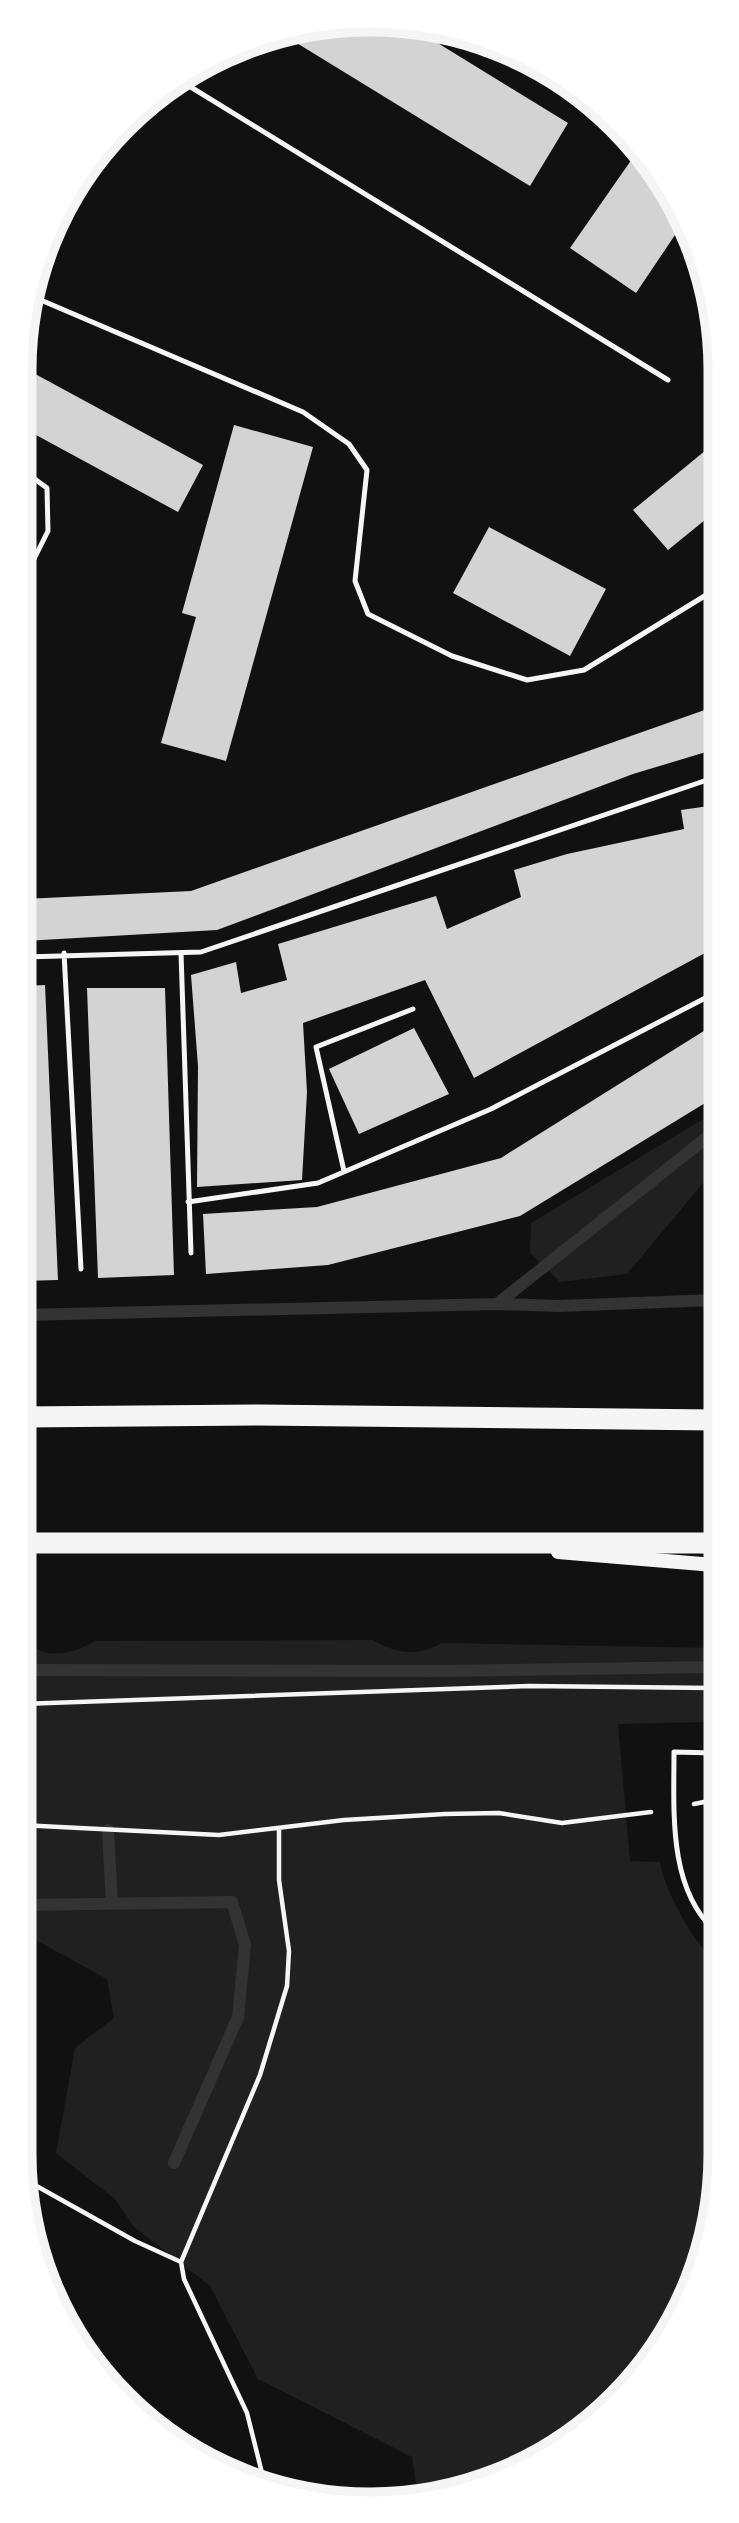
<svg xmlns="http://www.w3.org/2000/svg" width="739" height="2523" font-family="Mulish,sans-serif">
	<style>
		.green { fill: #202020 }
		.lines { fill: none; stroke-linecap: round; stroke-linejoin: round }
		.stream { stroke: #333; stroke-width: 12 }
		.building { fill: #d3d3d3 }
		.path { stroke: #f5f5f5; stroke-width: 4.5 }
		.service { stroke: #f5f5f5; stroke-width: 5 }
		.secondary { stroke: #f5f5f5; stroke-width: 14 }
		.motorway { stroke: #f5f5f5; stroke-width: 21 }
		.rim { fill: none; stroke: #f5f5f5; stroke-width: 9 }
	</style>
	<rect width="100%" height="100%" fill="#111"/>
	<path class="green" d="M715,1112V1169L627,1274L560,1282L530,1253L531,1223Z
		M373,1640C398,1654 416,1657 442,1643L714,1648V1722L618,1724L630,1861L660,1862C664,1888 692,1943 714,1958L713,2221L673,2329L583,2431L461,2492L418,2496L412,2457L258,2379L210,2286L134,2227L115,2199L56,2153L75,2048L114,2018L107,1979L34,1939L20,1938L21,1642C30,1642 33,1648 41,1651C59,1658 81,1649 96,1641Z"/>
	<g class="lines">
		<path class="stream" d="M497,1304L715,1131
			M22,1315L497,1304L559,1306L715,1300
			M21,1670L433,1671L714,1667
			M108,1830L112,1904
			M20,1905L232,1902L245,1945L238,2017L174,2163"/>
	</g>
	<path class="building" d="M301,26H410L568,123L530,186L282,34Z
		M632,159L653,172L684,215L692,241L677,232L636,293L570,248Z
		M26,369L203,465L178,512L25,429Z
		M234,425L313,447L226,761L161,743L196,617L182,613Z
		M717,441L716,511L668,550L633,510Z
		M489,527L606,589L570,656L453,593Z
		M716,706V749L633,774L217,930L24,941V899L191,891Z
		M716,805V947L474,1078L425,980L303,1023L307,1092L302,1180L197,1187L198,1066L191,975L236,962L241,993L287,980L278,944L436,896L447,929L521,897L514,870L567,854L684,829L681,810Z
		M45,985L58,1280L22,1281L23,986Z
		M87,988H165L174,1275L98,1278Z
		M715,1024V1097L520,1216L328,1265L206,1274L203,1214L317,1207L501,1158Z
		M414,1028L449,1094L359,1134L329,1069Z"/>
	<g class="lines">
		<path class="path" d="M21,1704L529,1686L714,1688
			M694,1804L714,1800
			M20,1825L219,1835L344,1820L445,1814L499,1813L562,1823L651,1812
			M24,2179L135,2241L181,2262
			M264,2481L247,2413L184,2279L181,2262L260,2075L287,1986L289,1951L279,1880V1830"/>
		<path class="service" d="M176,78L668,380
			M29,295L303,412L349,444L367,470L355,581L368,614L452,656L527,680L584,670L716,589
			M25,577L48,531L47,488L25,472
			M64,953L81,1269
			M181,953L191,1253
			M24,957L201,952L716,777
			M344,1171L316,1047L413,1009
			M188,1202L318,1183L491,1109L715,993
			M714,1930C668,1887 674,1811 674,1752L714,1753"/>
		<path class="secondary" d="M558,1552L714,1565"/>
		<path class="motorway" d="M22,1417L259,1415L715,1420
			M21,1543H714"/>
	</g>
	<path d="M0 0H739V2523H0ZM370 32H370A338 338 0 0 1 708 370V2154A338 338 0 0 1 370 2492H370A338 338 0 0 1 32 2154V370A338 338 0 0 1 370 32Z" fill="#fff" fill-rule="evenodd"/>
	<path class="rim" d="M370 32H370A338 338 0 0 1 708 370V2154A338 338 0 0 1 370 2492H370A338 338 0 0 1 32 2154V370A338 338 0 0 1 370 32Z"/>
</svg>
